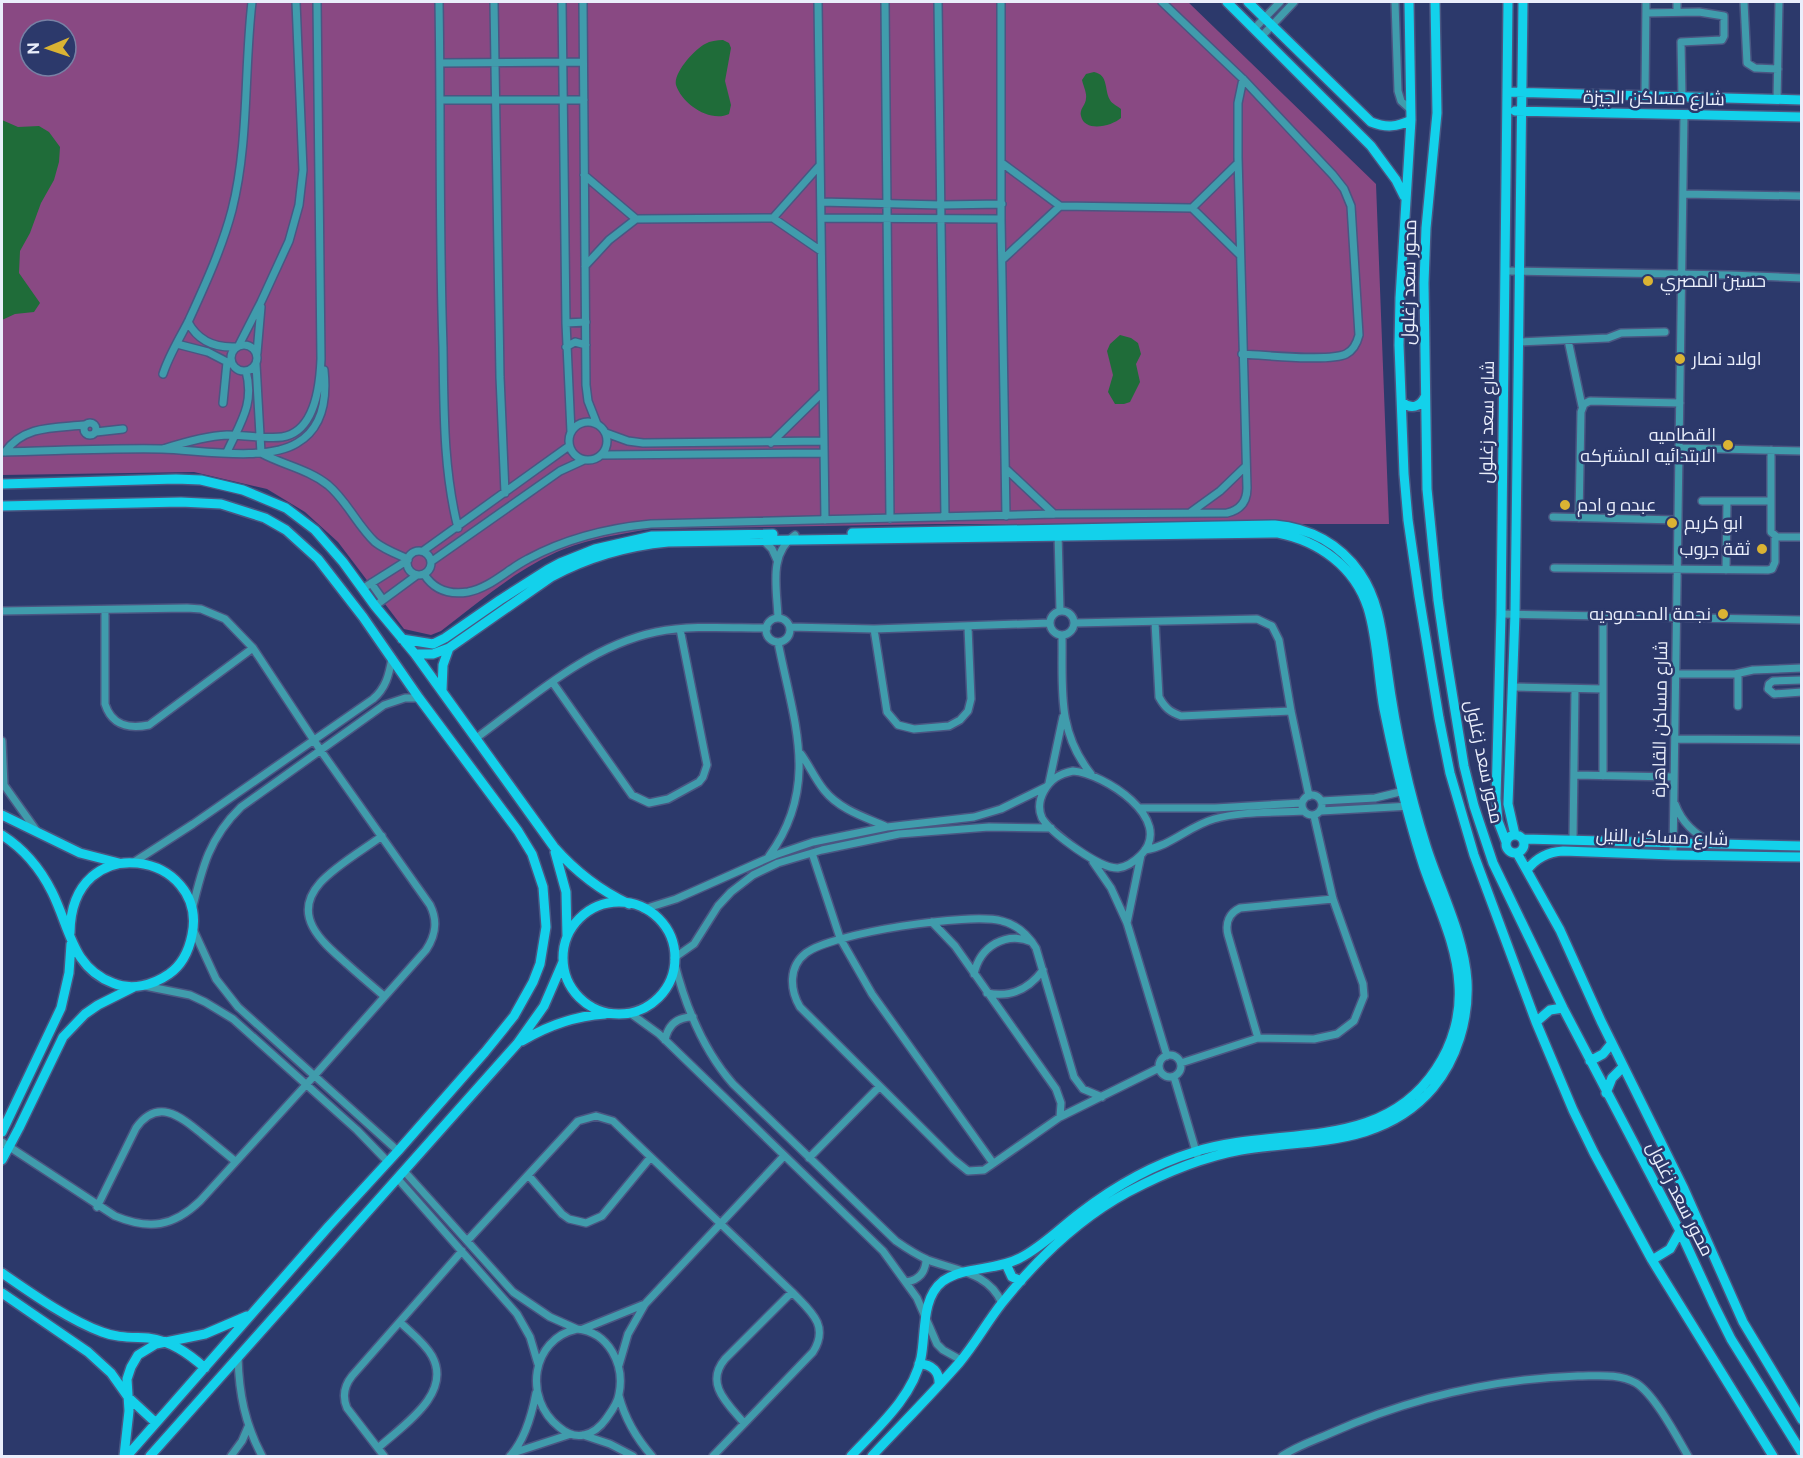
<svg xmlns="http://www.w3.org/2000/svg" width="1803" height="1458" font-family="'Public Sans',Cairo,sans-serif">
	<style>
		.green { fill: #894983; fill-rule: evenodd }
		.water { fill: #1f6c39 }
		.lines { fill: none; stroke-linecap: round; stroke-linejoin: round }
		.street-casing { stroke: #4a5682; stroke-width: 10 }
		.secondary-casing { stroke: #4a5682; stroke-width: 12 }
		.street { stroke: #409cac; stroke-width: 7 }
		.secondary { stroke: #13d1eb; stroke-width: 9 }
		.poi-dot { fill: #dab333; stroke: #2c396b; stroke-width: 2 }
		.labels { text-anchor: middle; stroke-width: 5; stroke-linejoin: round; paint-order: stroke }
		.street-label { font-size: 18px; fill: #eaeefb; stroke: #2c396b }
		.poi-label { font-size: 18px; fill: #eaeefb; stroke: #2c396b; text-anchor: start }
	</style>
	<rect width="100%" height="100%" fill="#2c396b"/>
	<path class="green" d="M2,2H1188L1376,184L1389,524H936L650,529C621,534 592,538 564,549C519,567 479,602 441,631L431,635L404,629L338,542L305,512L267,489L194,472L2,475ZM30,30H66V66H30Z"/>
	<path class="water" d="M723,40L729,43L731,48L725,81L731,105L729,114C710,123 682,104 676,85C673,73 695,49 705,44C710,41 717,40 723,40Z
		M1094,72C1109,75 1104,90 1110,100C1112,104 1118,106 1121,109V118C1112,126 1085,133 1081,116C1079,109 1086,105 1086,98C1087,93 1083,85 1082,80L1086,74Z
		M2,120L18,127L39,126L49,132L60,147L59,162L54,180L41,203L30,233L20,251L19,273L40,303L34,312L15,314L2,320Z
		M1120,335L1131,338L1138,343L1141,354L1136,364L1140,382L1130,402L1124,404H1115L1108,392L1113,375L1107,351L1110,344Z"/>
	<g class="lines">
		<defs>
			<path id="street" d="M439,2C441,117 439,232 443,347C444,407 443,469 458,528
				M494,2L500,377L505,493
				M562,2L566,323L571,432
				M583,2L586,385L588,401L597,424
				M818,2L825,520
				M885,2L890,519
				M938,2L945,517
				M1001,2V219L1006,516
				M1162,2L1243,79L1333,175L1344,189L1351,206L1359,335C1357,343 1354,350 1346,354C1330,362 1263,355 1242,354
				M1395,2L1398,91L1401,101L1411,110
				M1744,2L1747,63L1755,68L1778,69
				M1677,12V2
				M1646,13L1699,12L1724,16V36L1722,40L1681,42L1682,97
				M1254,29L1280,2
				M1262,36L1294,2
				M440,63L583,62
				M1645,96L1646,2
				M440,100H584
				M1777,100L1779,2
				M1002,163L1060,206L1192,208L1240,255
				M584,175L636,219
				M1683,194L1802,196
				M821,202L941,205L1002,204
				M1192,208L1238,163
				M773,218L820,165
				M821,218L1001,219
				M1002,260L1060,206
				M585,266L609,240L636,219L773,218L821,251
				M1505,271L1730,275L1802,278
				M188,322C198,341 215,348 236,347
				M566,323L586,322
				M1568,340L1582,406
				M1518,342L1608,338L1621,333L1665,332
				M177,344L208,352L233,365
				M231 358a13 13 0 1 1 26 0a13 13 0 1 1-26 0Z
				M239,345L261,302L289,241L299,205L303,170L296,2
				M566,347L575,342L586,345
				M257,353L261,307
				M256,364L261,453C283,465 308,469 328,485C347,501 357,525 375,542C385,550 397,554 408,559
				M163,374C169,355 180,338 189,320C205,285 222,248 232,210C249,143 244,70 252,2
				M223,403L227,362
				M569 441a19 19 0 1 1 38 0a19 19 0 1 1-38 0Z
				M84 429a6 6 0 1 1 12 0a6 6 0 1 1-12 0Z
				M96,432L123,429
				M606,433L628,441L643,443L824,441
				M771,443L823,392
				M1679,448L1802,451
				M163,449C182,443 206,436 227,435C244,435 267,439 282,437C315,432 320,385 321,359L317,2
				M1771,450V532L1777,537H1802
				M2,452C55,451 109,448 162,449C199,450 266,462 297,443C323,428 327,398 324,370
				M5,452C24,425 55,428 84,425
				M227,452C240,423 255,404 246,371
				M602,455L824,453
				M1006,469L1054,514
				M1702,501H1771
				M1191,512L1220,491L1246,466
				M1553,517L1678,520
				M1579,518L1581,412L1584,404L1590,401L1680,403
				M1058,533L1060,611
				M763,540L772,549L777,560
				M407 563a12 12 0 1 1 24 0a12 12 0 1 1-24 0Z
				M423,551L569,446
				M432,561L560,471L584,460
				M1554,568L1768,570L1772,569L1775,562V536
				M1726,570L1727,501
				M424,574C434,590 449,595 468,592C490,588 508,569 528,559C565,539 609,528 651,524L1054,514L1227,513C1240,510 1247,502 1247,488L1238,157V103L1243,79
				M371,583L383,600
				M362,589L408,560
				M375,606L417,575
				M105,610V704C112,726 129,729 149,725L253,648
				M2,611L187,608L201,609L225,619L253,648L321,751L430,905C438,921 436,935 426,950L315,1075L200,1201C173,1227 149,1230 115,1216L2,1142
				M1050 623a12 12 0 1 1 24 0a12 12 0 1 1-24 0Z
				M1501,614L1802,620
				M1603,616V776
				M778,618C777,588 768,554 795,535
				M766 630a12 12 0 1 1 24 0a12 12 0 1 1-24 0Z
				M1155,622L1159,697C1165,708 1170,712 1181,716L1291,711
				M1074,623L1257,619L1272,626L1279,640L1291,711L1309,796
				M790,627L874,629L1050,623
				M874,629L887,712L898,725L914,729L949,726L960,720L968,711L971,699L968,627
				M1062,635C1063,688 1056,730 1091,774
				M1676,674H1735L1753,670L1802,668
				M1802,680L1773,681L1769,684L1768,689L1774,694L1802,692
				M553,683L632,795L649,803L668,799L699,782L703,777L707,765L680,629
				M1513,687L1603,689
				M1738,706V674
				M475,739C530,699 588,646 656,632C692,625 730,628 767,628
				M1675,739L1802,740
				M2,741L4,785L36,830
				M801,754C809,765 815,779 824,790C839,809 864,817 885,826
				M1073,771C1103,773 1176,819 1141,855C1135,861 1127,867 1118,868C1100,869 1051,833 1042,818C1038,809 1039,800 1044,791C1051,779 1059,774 1073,771Z
				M1575,775L1674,777
				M1049,783L1063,717
				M1302 805a10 10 0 1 1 20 0a10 10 0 1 1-20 0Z
				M1321,801L1375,798L1404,791
				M1675,804C1682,823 1695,834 1712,843
				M1141,808H1215L1302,803
				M1321,811L1411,806
				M382,836C363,850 335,866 320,883C291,916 322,942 346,963C358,974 371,985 384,996
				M1573,839L1575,689
				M1145,850C1171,846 1189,826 1214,819C1242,811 1274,813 1304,811
				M812,853L840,938L872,994L993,1163
				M1673,855L1684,114
				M769,856C821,785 793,720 778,642
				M134,862L193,824L373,699C386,688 389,675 392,658
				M1093,862L1111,888L1127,923L1167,1056
				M644,909L676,899L775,855L813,842L887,827L974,817L1001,809L1046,787
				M192,910C202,868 209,838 241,807L384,705L405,698H419
				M932,922L955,946L1056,1089L1061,1103L1060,1117
				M1127,923L1141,855
				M193,929L216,979L238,1007L398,1151
				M674,958L694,944L718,906L731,892L753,875L778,863L822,850L899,834L989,827L1051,828
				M674,961C685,1005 703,1050 733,1084L896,1241C906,1248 917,1255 928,1260C957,1271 988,1272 1002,1303
				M974,974C980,946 1006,931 1032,942
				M145,986L190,995L205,1002L233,1019L357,1130L388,1162
				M987,993C1011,998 1029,989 1043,970
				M630,1013L659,1034L883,1251L917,1298L937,1344L943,1350L961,1360
				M1258,1038L1228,935C1225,923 1229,913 1240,908L1333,899
				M665,1040C668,1025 677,1017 693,1017
				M1159 1066a11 11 0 1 1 22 0a11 11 0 1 1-22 0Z
				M1181,1063L1258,1038L1314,1039L1337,1034L1354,1021L1364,996L1363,984L1333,899L1314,816
				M1174,1077L1197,1155
				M1102,1097L1083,1089L1074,1077L1036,948C1028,935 1018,925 1002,921C970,912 832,933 806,953C788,967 790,990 800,1007L953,1159L968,1171L984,1170L1060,1117L1159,1068
				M809,1158L879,1087
				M405,1172L513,1292L550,1317L577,1329
				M529,1176L562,1214L569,1219L586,1223L602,1216L650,1158
				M398,1179L517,1314L530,1337L538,1364
				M97,1207L136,1128C158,1097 181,1117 202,1134C213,1143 224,1152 235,1161
				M467,1241L578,1121L596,1116L613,1121L792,1292C810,1311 830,1325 813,1352L713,1456
				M906,1282C919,1280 926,1272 926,1259
				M577,1329C609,1332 625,1365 619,1394C618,1403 611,1412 606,1419C601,1426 593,1433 584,1435C575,1437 566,1433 559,1427C523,1399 531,1339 577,1329Z
				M583,1329L645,1304
				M238,1357C239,1394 245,1424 262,1456
				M619,1365L628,1334L645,1304L784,1156
				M619,1396C625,1419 637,1439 652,1456
				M744,1423C728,1404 704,1384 725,1359L792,1292
				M583,1435L610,1444L633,1456
				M378,1448C402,1426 453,1394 432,1356C425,1343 411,1333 400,1322
				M513,1453L571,1434
				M231,1456L242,1441L248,1427
				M384,1456L347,1408C342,1396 344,1386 352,1376L462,1251
				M510,1456C525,1440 532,1414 536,1393
				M1282,1456C1297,1446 1315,1440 1331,1433C1410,1398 1493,1379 1578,1376C1597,1376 1619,1373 1636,1383C1655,1395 1677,1437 1688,1456"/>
			<path id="secondary" d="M1227,2L1371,146L1396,180L1404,196
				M1248,2L1371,122C1386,128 1397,127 1411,120
				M1409,2L1411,120L1400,298L1399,345L1404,474L1408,520L1419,596L1439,718L1450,773L1474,855L1536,1022L1573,1110L1594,1153L1652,1260L1773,1456
				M1435,2L1437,113L1426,228L1424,283L1427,489L1438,600L1446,655L1464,766L1474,806L1493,863L1563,1008L1680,1231L1714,1305L1731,1339L1802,1453
				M1507,92L1802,100
				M1515,111L1802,117
				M1402,402C1411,410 1420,407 1425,397
				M2,484L176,479L201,480L243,490L286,508L315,530L343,562L375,606L415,654L554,847C576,872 599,890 629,904
				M2,506L181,502L221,504L265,518L286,530L318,559L363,617L419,698L518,831L532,854L543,887L546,927L540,964L533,982L514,1016L485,1052L398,1151L329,1226L127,1456
				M852,533L1275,525C1310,528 1340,544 1360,573C1380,602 1382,636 1387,669C1395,729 1408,789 1426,846C1440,890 1464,935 1467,981C1469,1019 1457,1059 1433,1088C1383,1147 1310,1139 1241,1150C1202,1157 1162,1174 1128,1192C1078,1219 1037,1259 1002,1303C987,1322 975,1344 959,1363C931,1395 901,1425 872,1456
				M402,639L433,644L445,638L500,600L547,570L560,563L595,549L652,536L773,534
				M415,654H433L449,648L551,577C588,557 626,546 668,542L1278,533C1319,541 1355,567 1368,608C1378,640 1378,676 1384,709C1395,763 1407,815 1424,867C1437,905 1457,944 1459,985C1461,1014 1453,1044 1436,1069C1380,1154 1278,1125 1194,1152C1152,1165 1115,1186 1080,1213C1060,1228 1042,1247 1020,1258C996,1271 964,1266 943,1281C921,1298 926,1333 921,1358C913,1397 877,1428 851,1456
				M442,690L443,665L449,648
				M2,815L80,853L119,863
				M1506 844a9 9 0 1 1 18 0a9 9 0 1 1-18 0Z
				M2,835C24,849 40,868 52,892C70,928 72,968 113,983C132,991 153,985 169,974C182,965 189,950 192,935C209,853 71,826 70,933
				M1515,835L1508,804L1515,614L1523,2
				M1523,839L1802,846
				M1506,842L1498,821L1496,799L1501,614L1508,2
				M555,852L566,892L567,936
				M1517,853L1560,930L1601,1021L1684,1189L1743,1322L1802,1420
				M1527,870C1536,858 1547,852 1563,851L1673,855L1802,857
				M563 958a56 56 0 1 1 112 0a56 56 0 1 1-112 0Z
				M1536,1022L1550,1010L1563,1008
				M522,1041C547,1026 575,1016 605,1014
				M1590,1061L1603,1054L1612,1043
				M1606,1093L1612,1078L1623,1067
				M2,1132L61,1008L69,973L71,944
				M2,1160L19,1128L63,1037L85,1014L98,1005L134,987
				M1652,1260L1670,1249L1680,1231
				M1006,1264L1012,1277L1021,1281
				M2,1273C31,1293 69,1320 102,1332C117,1338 132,1337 148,1338C171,1341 188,1353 205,1368
				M2,1293L88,1352L111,1373L128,1397L156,1423
				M919,1364C932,1364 940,1372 939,1385
				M124,1456L129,1411L127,1379L131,1367L138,1355L156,1344L205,1334L247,1316
				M150,1456L517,1044L544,1006L563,962"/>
		</defs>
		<use href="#street" class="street-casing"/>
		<use href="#secondary" class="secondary-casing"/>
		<use href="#street" class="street"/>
		<use href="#secondary" class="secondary"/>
	</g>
	<g class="poi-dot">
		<circle cx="1648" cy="281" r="6"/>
		<circle cx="1680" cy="359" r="6"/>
		<circle cx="1728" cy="445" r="6"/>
		<circle cx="1565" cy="505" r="6"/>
		<circle cx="1672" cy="523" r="6"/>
		<circle cx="1762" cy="549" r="6"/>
		<circle cx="1723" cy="614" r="6"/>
	</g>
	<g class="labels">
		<g class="street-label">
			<text transform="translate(1654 98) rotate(1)" y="6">شارع مساكن الجيزة</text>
			<text transform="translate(1409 282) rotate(-89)" y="6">محور سعد زغلول</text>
			<text transform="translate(1487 422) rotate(-89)" y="6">شارع سعد زغلول</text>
			<text transform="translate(1660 719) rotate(-89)" y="6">شارع مساكن القاهرة</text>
			<text transform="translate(1484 762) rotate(78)" y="6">محور سعد زغلول</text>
			<text transform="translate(1662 837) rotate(2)" y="6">شارع مساكن النيل</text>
			<text transform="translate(1680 1199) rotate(63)" y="6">محور سعد زغلول</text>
		</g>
		<g class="poi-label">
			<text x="1660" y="287">حسين المصري</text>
			<text x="1692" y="365">اولاد نصار</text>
			<text x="1716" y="441" text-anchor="end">القطاميه<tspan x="1716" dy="21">الابتدائيه المشتركه</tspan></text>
			<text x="1577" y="511">عبده و ادم</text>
			<text x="1684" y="529">ابو كريم</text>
			<text x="1750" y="555" text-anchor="end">ثقة جروب</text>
			<text x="1711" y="620" text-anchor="end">نجمة المحموديه</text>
		</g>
	</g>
	<rect width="1803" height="1458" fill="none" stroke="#eaeefb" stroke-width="6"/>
	<g transform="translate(48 48) rotate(268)"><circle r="28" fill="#2c396b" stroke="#7881a5" stroke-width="1.5"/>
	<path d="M0-4.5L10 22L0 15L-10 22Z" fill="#dab333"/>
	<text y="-9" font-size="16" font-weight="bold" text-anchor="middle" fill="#eaeefb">N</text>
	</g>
</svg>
